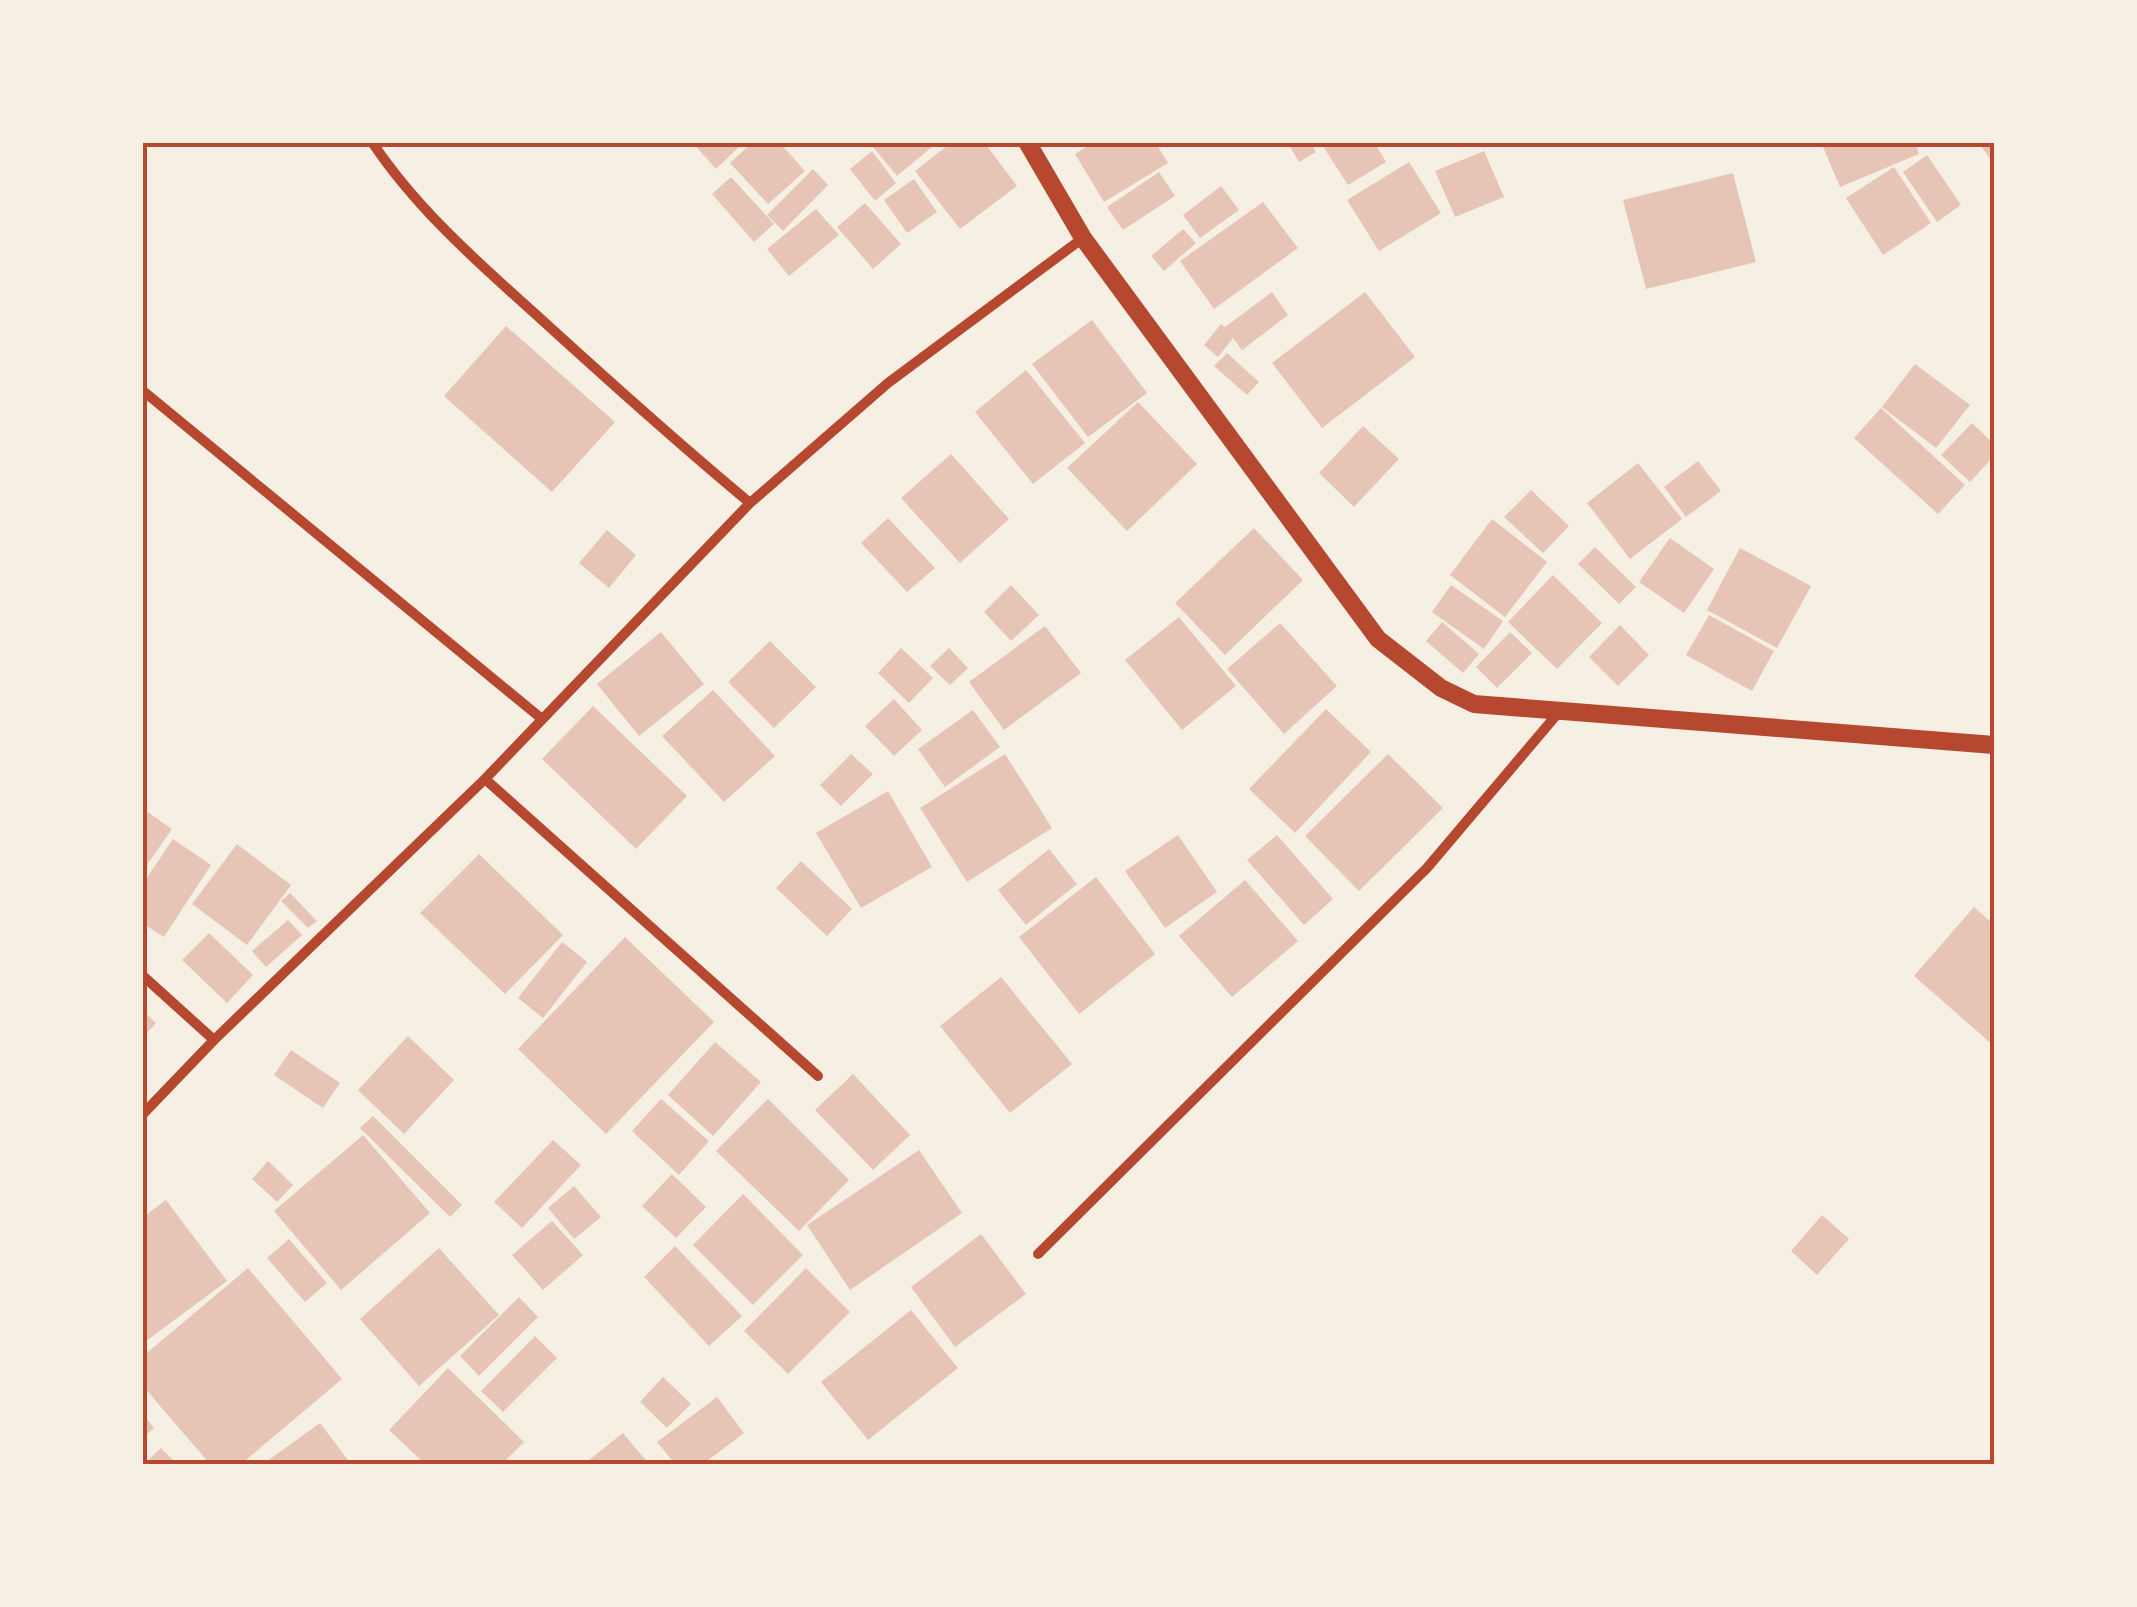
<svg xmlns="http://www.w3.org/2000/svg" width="2137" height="1607" font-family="'Noto Sans',sans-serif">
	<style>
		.building { fill: #e6c5b7 }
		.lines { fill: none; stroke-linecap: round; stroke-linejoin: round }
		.minor { stroke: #b5482f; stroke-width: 10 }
		.tertiary { stroke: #b5482f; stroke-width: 18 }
		.neatline { fill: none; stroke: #b5482f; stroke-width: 4 }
	</style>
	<rect width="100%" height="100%" fill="#f6efe4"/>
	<path class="building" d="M692,142H744L716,169Z
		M753,142H779L805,171L768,204L730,163Z
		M879,142H938L897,176L873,147Z
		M952,142H984L1017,186L960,229L915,171Z
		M1094,142H1155L1168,163L1104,202L1075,154Z
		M1292,142H1310L1316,152L1299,162L1289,145Z
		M1333,142H1374L1386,162L1348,185L1324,148Z
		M1821,142H1915L1919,154L1840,187Z
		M1978,142H1994V164Z
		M872,151L896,183L875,201L850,169Z
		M1484,151L1504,197L1455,217L1435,171Z
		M1927,155L1961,205L1937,222L1903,172Z
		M1409,162L1441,213L1379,251L1347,200Z
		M1894,167L1931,223L1883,255L1846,198Z
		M813,169L828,185L783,231L767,215Z
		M1159,172L1175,196L1123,230L1107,207Z
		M1733,173L1756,262L1646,289L1623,200Z
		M731,177L774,224L754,242L712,194Z
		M914,179L937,212L907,233L884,200Z
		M1221,186L1239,210L1200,238L1183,215Z
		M1263,202L1298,248L1214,309L1180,261Z
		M865,203L901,244L873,269L837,227Z
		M816,209L839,235L789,276L767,249Z
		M1183,229L1196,243L1164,271L1151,256Z
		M1272,292L1288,315L1242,350L1233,338L1218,357L1204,345L1221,324L1225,327Z
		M1365,292L1415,357L1322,428L1272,363Z
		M1092,320L1147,393L1088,437L1032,364Z
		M506,326L615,422L552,492L444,396Z
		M1227,353L1259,382L1247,395L1214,366Z
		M1915,364L1970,405L1936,448L1882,407Z
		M1026,370L1085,443L1033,484L975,412Z
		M1138,402L1197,464L1127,531L1067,468Z
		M1881,408L1965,485L1938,514L1854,438Z
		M1972,423L1994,444V456L1970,482L1941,455Z
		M1363,426L1399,459L1354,507L1319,473Z
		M951,454L1009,519L960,563L901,498Z
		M1698,461L1721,491L1686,517L1664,487Z
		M1638,463L1682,519L1630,559L1587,503Z
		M1531,490L1569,526L1543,553L1504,517Z
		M888,518L935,568L907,592L861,543Z
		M1492,519L1547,562L1505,617L1450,575Z
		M1254,528L1303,580L1225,655L1175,603Z
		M607,530L636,555L609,588L579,563Z
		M1670,538L1714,569L1684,613L1639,582Z
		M1595,547L1636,587L1619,604L1578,564Z
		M1740,548L1811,586L1777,648L1707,610Z
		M1553,575L1602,623L1557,669L1508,622Z
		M1011,585L1039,615L1011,641L984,612Z
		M1451,585L1503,621L1484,649L1432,612Z
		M1709,615L1774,651L1752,691L1686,655Z
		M1179,617L1236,686L1182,730L1125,660Z
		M1442,622L1479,654L1463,673L1426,641Z
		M1280,623L1337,686L1284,734L1227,669Z
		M1620,625L1649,655L1618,686L1589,657Z
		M1045,626L1081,673L1004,730L969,682Z
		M661,632L704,684L639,736L597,684Z
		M1510,632L1532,653L1497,688L1476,667Z
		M770,641L816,687L774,728L728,682Z
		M901,648L933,678L909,703L878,673Z
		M949,648L968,668L950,685L930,666Z
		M713,690L775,756L724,802L662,736Z
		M894,699L922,730L894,756L865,726Z
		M593,706L687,796L636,849L542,759Z
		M1326,709L1371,752L1295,833L1249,789Z
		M973,710L1000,747L945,787L918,749Z
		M851,754L873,774L841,806L820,785Z
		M1005,754L1052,828L967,882L920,808Z
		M1388,754L1443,808L1359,891L1305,836Z
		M888,791L932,867L861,908L816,833Z
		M142,808L172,829L142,872Z
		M1178,835L1217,892L1165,928L1125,871Z
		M1277,835L1333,899L1304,925L1247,860Z
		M173,839L211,865L164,937L142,923V885Z
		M237,844L291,885L247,945L192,904Z
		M1049,849L1077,884L1026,925L998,890Z
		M479,854L563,935L505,994L420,913Z
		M801,861L852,909L827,936L776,888Z
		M1096,877L1155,954L1079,1014L1019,937Z
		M1245,880L1298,941L1232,997L1179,936Z
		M290,893L317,921L308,928L281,901Z
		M1974,907L1994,925V1046L1914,976Z
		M288,920L302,935L266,967L252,951Z
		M209,933L253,975L227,1003L182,960Z
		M625,937L714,1022L606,1134L518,1049Z
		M562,942L587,962L543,1018L518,998Z
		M1001,977L1072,1064L1010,1113L940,1026Z
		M142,1010L156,1023L142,1038Z
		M408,1036L454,1080L404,1134L358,1090Z
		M715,1042L761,1082L713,1136L668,1095Z
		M291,1050L340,1083L323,1108L274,1075Z
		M853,1074L910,1135L873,1170L815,1110Z
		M661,1099L709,1141L679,1175L632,1131Z
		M768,1099L849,1180L799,1231L716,1151Z
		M373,1116L462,1205L450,1217L360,1128Z
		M363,1135L430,1213L341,1290L274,1211Z
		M553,1140L581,1165L522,1228L494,1202Z
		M919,1150L962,1213L850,1290L807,1225Z
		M268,1161L293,1185L277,1202L252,1179Z
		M672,1174L706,1207L676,1238L642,1206Z
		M574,1186L601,1217L574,1239L548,1208Z
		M743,1194L803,1255L753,1305L693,1245Z
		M166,1200L227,1281L142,1344V1218Z
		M1822,1215L1849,1239L1817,1275L1791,1251Z
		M552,1221L583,1255L543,1290L512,1255Z
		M981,1234L1026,1294L955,1347L911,1287Z
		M289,1239L327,1283L305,1302L267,1258Z
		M675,1246L742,1316L709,1346L644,1277Z
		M439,1248L499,1315L419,1386L360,1319Z
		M248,1268L342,1379L241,1464H210L142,1385V1357Z
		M806,1268L850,1312L788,1374L744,1331Z
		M519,1297L538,1317L479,1376L460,1356Z
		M911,1310L958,1368L868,1440L821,1382Z
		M535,1336L557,1358L503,1412L481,1391Z
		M448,1368L524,1442L502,1464H425L389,1430Z
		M663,1377L691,1404L667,1428L640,1402Z
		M717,1397L744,1433L703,1464H675L657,1442Z
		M142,1413L154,1428L142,1438Z
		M320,1423L351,1464H263Z
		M623,1433L649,1464H584Z
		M161,1448L177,1464H144Z"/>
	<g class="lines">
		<path class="minor" d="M372,142C418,211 481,265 542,320C610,382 679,444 750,503
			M142,390L542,719
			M485,779L818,1076
			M142,975L214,1040
			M142,1115L214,1040L485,779L750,503L888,383L1083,238
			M1038,1254L1427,868L1559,712"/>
		<path class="tertiary" d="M1027,142L1083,238L1378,639L1441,688L1474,704L1994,745"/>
	</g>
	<rect width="2137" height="1607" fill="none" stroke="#f6efe4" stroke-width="290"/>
	<rect x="145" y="145" width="1847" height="1317" class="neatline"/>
</svg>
